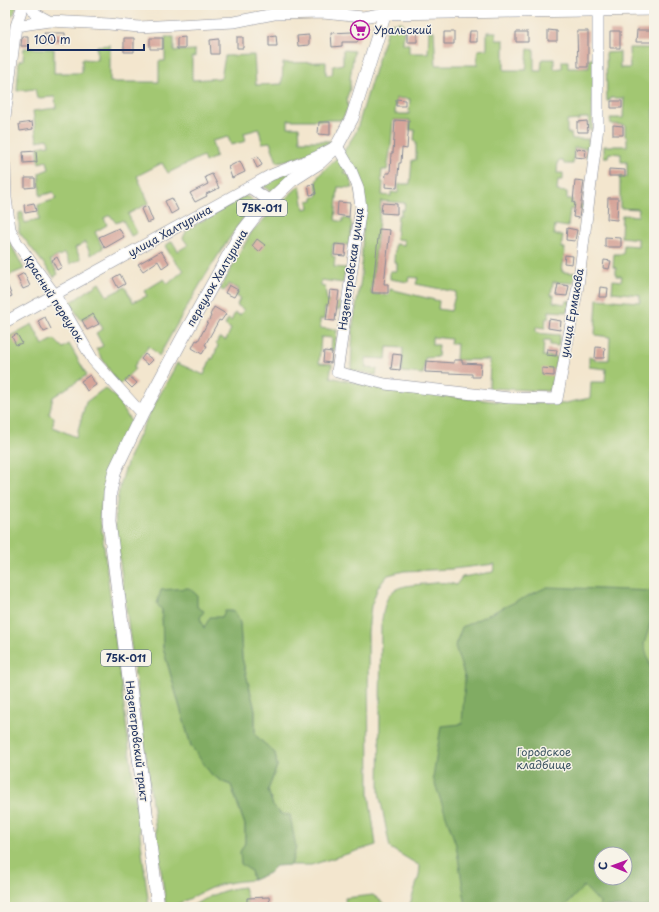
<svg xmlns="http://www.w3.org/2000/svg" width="659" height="912" font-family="'Playpen Sans',sans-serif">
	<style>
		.green { fill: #a2c772; stroke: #5e7b68; fill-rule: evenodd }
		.forest { fill: #81ac64; stroke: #4e6e61; fill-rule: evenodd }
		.building { fill: #d6a499 }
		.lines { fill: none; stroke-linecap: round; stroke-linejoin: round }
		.minor-casing { stroke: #878a96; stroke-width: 12 }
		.major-casing { stroke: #878a96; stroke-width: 14 }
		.minor { stroke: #fff; stroke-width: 11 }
		.major { stroke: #fff; stroke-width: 13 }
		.labels { text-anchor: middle; stroke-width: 3; stroke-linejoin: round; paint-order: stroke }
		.shield { fill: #f7f3e8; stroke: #5d6a87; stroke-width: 1 }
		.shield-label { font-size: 10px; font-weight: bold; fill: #1b2f5e }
		.poi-label { font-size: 11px; fill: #1b2f5e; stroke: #f7f3e8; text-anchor: start }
		.street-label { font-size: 11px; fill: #1b2f5e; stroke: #f7f3e8 }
		.park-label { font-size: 11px; fill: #3d5563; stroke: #f7f3e8 }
	</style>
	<rect width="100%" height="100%" fill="#f7f3e8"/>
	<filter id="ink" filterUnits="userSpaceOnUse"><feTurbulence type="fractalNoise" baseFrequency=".025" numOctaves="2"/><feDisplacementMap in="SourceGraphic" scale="8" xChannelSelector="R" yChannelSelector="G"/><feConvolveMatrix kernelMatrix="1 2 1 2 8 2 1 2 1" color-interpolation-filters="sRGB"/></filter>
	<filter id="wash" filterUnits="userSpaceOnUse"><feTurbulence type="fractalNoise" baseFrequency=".012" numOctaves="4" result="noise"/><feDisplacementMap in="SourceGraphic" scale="16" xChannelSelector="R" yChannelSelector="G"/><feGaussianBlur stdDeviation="0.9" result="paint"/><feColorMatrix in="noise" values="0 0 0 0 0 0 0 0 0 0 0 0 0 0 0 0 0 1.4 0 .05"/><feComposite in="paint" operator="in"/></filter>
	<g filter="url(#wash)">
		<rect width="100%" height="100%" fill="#f3e6ce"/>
		<path class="green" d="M5,5H17L14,14L5,21Z
			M402,22L404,30L403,44H409V53H428L429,30L434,31L436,65H477L478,50L487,49V32H496V40H504V70H526L528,49L534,50V71H541L542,59H554V69L562,68V61H568V68H589V59H594L592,130H589V118H580V120L567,121V133H571L572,139H588V143H592V158H586L587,148H574L573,164H564L563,161H558L557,173H563V180H558L557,191L567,192V199H572V204L585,205L584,210L570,209L568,227L555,225L554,235H563L561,248H565L562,272L576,273L573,283L553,282L551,295H554L553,302L565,304L566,301H571L570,307H568L567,312L549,311V318H546L545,328L536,327V333L560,335L558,346L550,345V340H544L543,356L557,357L554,372H557L556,380H552L549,391L489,388L490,360H456L457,344H450L451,339L432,337V345H439L438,357L425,358L423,374L402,372L403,348L387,347L386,359L366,358V368L377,369L376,375L351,370L353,324L361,279L363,225L353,168L343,172L349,175L353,188L338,187L335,220L343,222V218L350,219L352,226L349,245L333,244L332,256L335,257L334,267L346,268L343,283L321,280V286L325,287L327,301L341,303L340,310L325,308L324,320L320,319V328L337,330L335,350H331L332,338L321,337L319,363L332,364L330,377L383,389L502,402L561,404L590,398L591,382H605L606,369L589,367V357H594V360H609L610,337L595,335L597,299L640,302V295L612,292L613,280L621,281L622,276H616V268L613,267L614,254H623L624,245L638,246V239L621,237L622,215L638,216L639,209L620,208V177H627V162H621V154L609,153L608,157H604V146H627V137L625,136V125L611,124L610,118H623L624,98H610V101H607L606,53L620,52V68H630L629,48H654V907H409L419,876L420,866L390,848L379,792L381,626C386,591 389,586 425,584C436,583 446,581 456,585L462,577L493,572L495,564L452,569L404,571L388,575L378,587L371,606L368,632L369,794L376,845L311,865H291L296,847L281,814L273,806L268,790L277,766L275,753L255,735V710L242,658L240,623L222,617L204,628L200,618L162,610L163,648L191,746L223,782L231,785L245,825V843L240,852L251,871L253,880C241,881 228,882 216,886C199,892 184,904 166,907L116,533C116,525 115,517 116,509C122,456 153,409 177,363L204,375L211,358L213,359L218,345L216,344L219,338L226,340L231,329L225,325L228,319L231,321L235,313L240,315L244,310L237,305L240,298L236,296L239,289L229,284L224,291L220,289L252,231L300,185L304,209L309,208L308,201L313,200V197H316L318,195L316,182L319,175L344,151L356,132L388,27L391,23ZM396,98L410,99L409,114H395ZM393,120H410V130H415L414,141L416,142V160H412L410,184H399L398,193L391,192V196L382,195L383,182L381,181L382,170H387L391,145ZM381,201L405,203L404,210H401V215H398L396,239L404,240V245L395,244L394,262L397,263V271H390V279L408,282L409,277L418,278L416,284L456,292L451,311L438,309L439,301L390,289L389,295L371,294ZM601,854H625V878H601Z
			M165,37H174V51L195,50V57H192V80L221,78L225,56L254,55L256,85L282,84L283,63L326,62V75H332L333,66L343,64V50L354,51L350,79V89L347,97L348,108L342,120H288V127H299L300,141H331C314,153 297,159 277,162L270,142L262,143L259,129L244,133L246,141L231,145L228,137L212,141L216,157L205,162L203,156L168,173L162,163L137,176L149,203L128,214L137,233L131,236L123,220L116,223L110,215L104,218L107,225L95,232L103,248L91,255L85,242L75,248L81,259L70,264L65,253L50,260L58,274L54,277L19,232V213L23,212L24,223L39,220L38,205L56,199L53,192L40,196L39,173L49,169L47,161L39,163L38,147L49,145L48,139L37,141L33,111L56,108L55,97L37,98L35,89L17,91L19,61L23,60L24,48L54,49V73H82V59L97,60V46L110,45V82H159V61H165Z
			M305,165L272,191L261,185Z
			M244,196L250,198L254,202L253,206C216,253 188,305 159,356L149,346L134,366L135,369L119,385L96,349L103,346L96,333L103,329L94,313L81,320L70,303L99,283L107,296L125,287L133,302L147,296L144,291L164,279L168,284L184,270L176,263L165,246L172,241L178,251L188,245L183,238L187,230Z
			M5,233L24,269L5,277Z
			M32,324L43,345L54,339L63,348L69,344L87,375L53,397L49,414L54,417L53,427L76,437L86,402L105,388L116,397L131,422C114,455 104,477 100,515L149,907H5V339Z
			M244,887L247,898V907H190C208,897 222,889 244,887Z
			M373,895L389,907H346L345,898Z"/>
		<path class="forest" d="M547,587L654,591V612L644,644L654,680V907H599L600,903L584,886L564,907H466L456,845L433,778L441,726L462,724L465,678L455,646L462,627ZM601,854H625V878H601Z
			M189,588L197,595V607L204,611L200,618L204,628L210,617H222L225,611H235L240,623L242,658L255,710V735L275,753L277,766L268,790L273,806L281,814L290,815L296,847L291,865L276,866L269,873L253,880L251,871L241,864L240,852L245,843V825L231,785L223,782L211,774L191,746L163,648L162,610L157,604L161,590Z"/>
		<g id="blocks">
			<path class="building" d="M352,26H361V29H363V33L357,42H342V46L332,47L331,33L352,32Z
				M548,30L557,31V41H548Z
				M637,30H654V42H636Z
				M470,31H477V42H469Z
				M577,31H588V67H578Z
				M610,31H620V48H610Z
				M407,32H417V42H407Z
				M444,32H454V44H444Z
				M516,32H528V42H516Z
				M44,33H65V42H44Z
				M276,35L277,46H269V36Z
				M309,35V45L298,46L297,36Z
				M22,36H28V46H21Z
				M185,37V49H177V38Z
				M237,37H243V48H237Z
				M124,38H134V52H124Z
				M150,38H163V49H150Z
				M219,39V54H211L210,40Z
				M396,99L405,100V106H396Z
				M611,101H622V108H611Z
				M395,120L409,121L407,149L402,148L401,163H399L397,188L385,187L386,173H390L391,153H393Z
				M587,121L588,132H577V122Z
				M32,122L33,129L20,131L19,124Z
				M319,122H330V135L318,134Z
				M613,125L623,126V135H613Z
				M575,149L586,150L585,158L575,157Z
				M36,151L37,162L24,163L23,152Z
				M258,156L262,165L257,168L253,158Z
				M240,161L245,172L232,178L228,167Z
				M609,169L625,170V176H609Z
				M212,174L219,188L206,194L207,196L195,202L190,193L208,184L205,177Z
				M25,178H35V187L25,188Z
				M575,180L584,181L579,218L573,217L575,203L573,202Z
				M314,184L316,194L310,195L308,185Z
				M172,198L178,210L171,214L165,201Z
				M608,198H618L617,220L607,219Z
				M338,202L350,203L349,217L337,215Z
				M34,203L36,211L25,213L24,205Z
				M382,203L397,204V214L381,213Z
				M147,206L153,221L147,223L141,209Z
				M119,228L124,237L105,248L99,237Z
				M567,228L577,230L575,241L566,240Z
				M379,229L390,230L384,284H388V293H372Z
				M605,237L621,238V247H605Z
				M257,239L265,245L259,252L252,246Z
				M335,244L346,245L345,256L334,255Z
				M161,251L169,263L162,268L158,261L143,271L138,264Z
				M565,255L573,256L572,264L564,263Z
				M57,257L62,267L57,270L52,260Z
				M604,260L611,261L609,269L603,268Z
				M24,273L30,286L23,289L17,277Z
				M120,274L125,284L118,288L113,278Z
				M5,280L12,296L5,299Z
				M558,284L569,286L567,296L556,295Z
				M229,285L238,290L234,297L225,293Z
				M600,287L608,288L607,297H599Z
				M330,290L339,291L335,321L326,320Z
				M214,307L226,314L221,321L219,320L205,345L207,346L202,354L192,348L196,340L198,341L211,316L210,315Z
				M93,314L99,324L87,330L82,320Z
				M45,317L51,329L44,332L38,321Z
				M549,319L561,321L560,330L548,328Z
				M17,334L22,343L16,345L12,337Z
				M596,347L605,348L604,358H595Z
				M547,349L557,350L556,356L546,355Z
				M324,351L332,352L331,363L323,362Z
				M145,354L153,360L148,365L141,359Z
				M393,354L402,355L400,370L391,369Z
				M454,360H462V363L481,364L480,377H472V374L425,372L426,361L454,363Z
				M542,368L554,369V376L542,375Z
				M90,375L96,385L87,391L81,381Z
				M129,376L137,383L132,388L125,381Z
				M269,897L270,907H247V898Z"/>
		</g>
	</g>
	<g filter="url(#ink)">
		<use href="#blocks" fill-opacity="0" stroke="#878a96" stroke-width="1"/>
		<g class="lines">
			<defs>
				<path id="minor" d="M30,5L36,14L49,21
					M16,26L49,21L109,24L139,27L234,22L274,14L323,13L363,17L385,13
					M5,117L16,26L23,5
					M5,166L6,198L10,229L17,243L55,295L93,360L142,414
					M249,187L270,201
					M5,322L271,175L316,157L337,146L351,170L358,187L361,207L337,372L385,384L509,398L557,399L578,286L598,127V5"/>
				<path id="major" d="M385,13L654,9
					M158,907L109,521L110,492L115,470L142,414L181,341L240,235L258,212L292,180L320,162L337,146L352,118L385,13L387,5"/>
			</defs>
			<use href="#minor" class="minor-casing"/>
			<use href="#major" class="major-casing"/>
			<use href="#minor" class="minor"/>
			<use href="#major" class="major"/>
		</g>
	</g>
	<defs>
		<symbol id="supermarket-ring" viewBox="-11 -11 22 22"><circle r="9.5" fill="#f7f3e8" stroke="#b5179e" stroke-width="1.5"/><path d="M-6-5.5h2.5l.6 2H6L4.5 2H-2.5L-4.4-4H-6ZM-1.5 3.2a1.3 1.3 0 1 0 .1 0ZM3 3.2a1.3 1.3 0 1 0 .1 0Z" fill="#b5179e"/></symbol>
	</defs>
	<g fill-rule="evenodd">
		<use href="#supermarket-ring" x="349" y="19" width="22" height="22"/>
	</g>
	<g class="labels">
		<g class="shield">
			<rect x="237" y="200" width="50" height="16" rx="3"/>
			<rect x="101" y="650" width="50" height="16" rx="3"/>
		</g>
		<g class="shield-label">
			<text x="262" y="212">75К-011</text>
			<text x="126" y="662">75К-011</text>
		</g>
		<g class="poi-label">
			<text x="374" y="34">Уральский</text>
		</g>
		<g class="street-label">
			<text transform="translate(170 231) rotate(-29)" y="4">улица Халтурина</text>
			<text transform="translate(351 269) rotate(-82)" y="4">Нязепетровская улица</text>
			<text transform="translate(217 278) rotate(-60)" y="4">переулок Халтурина</text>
			<text transform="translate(54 299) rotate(57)" y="4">Красный переулок</text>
			<text transform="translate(572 313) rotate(-80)" y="4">улица Ермакова</text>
			<text transform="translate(137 741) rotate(83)" y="4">Нязепетровский тракт</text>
		</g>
		<g class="park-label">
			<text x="544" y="756">Городское<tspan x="544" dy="13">кладбище</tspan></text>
		</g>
	</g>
	<rect width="659" height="912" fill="none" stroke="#f7f3e8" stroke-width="20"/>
	<g transform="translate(613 866) rotate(271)"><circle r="19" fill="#f7f3e8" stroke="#9fa5b1"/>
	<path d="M0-3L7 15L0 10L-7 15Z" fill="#b5179e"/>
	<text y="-6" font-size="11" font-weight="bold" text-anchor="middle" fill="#1b2f5e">С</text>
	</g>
	<path d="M28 44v6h116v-6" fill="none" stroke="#1b2f5e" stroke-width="2"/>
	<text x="34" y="44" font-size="12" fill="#1b2f5e" stroke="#f7f3e8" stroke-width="3" paint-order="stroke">100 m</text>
</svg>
